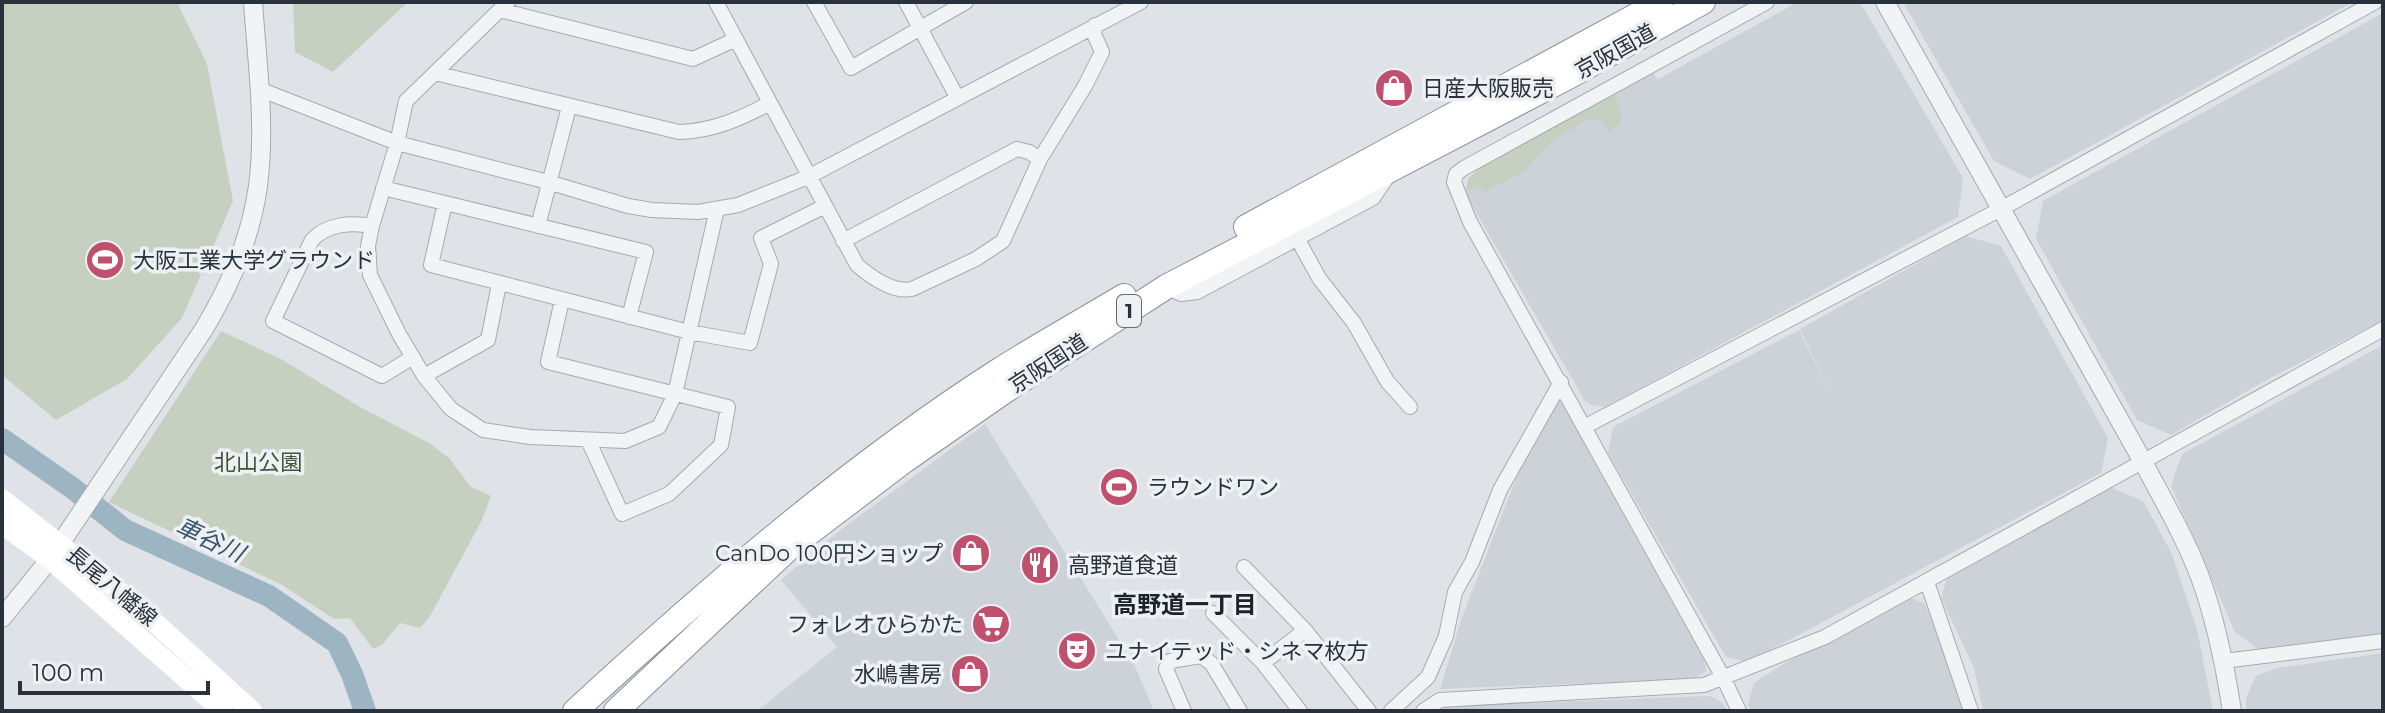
<svg xmlns="http://www.w3.org/2000/svg" width="2385" height="713" font-family="Montserrat,'Noto Sans JP',sans-serif">
	<style>
		.built { fill: #cdd2d8 }
		.green { fill: #c6d0c1 }
		.lines { fill: none; stroke-linecap: round; stroke-linejoin: round }
		.river { stroke: #9db4c3; stroke-width: 22 }
		.minor-casing { stroke: #a5aab0; stroke-width: 16 }
		.tertiary-casing { stroke: #a5aab0; stroke-width: 20 }
		.trunk-casing { stroke: #88929c; stroke-width: 26 }
		.minor { stroke: #f1f3f5; stroke-width: 14 }
		.tertiary { stroke: #f1f3f5; stroke-width: 18 }
		.secondary { stroke: #fff; stroke-width: 20 }
		.trunk { stroke: #fff; stroke-width: 24 }
		.labels { text-anchor: middle; stroke-width: 7; stroke-linejoin: round; paint-order: stroke }
		.shield { fill: #eef1f4; stroke: #646b73; stroke-width: 2 }
		.shield-label { font-size: 20px; font-weight: bold; fill: #29323c }
		.street-label { font-size: 22px; fill: #29323c; stroke: #eef1f4 }
		.poi-label { font-size: 22px; fill: #29323c; stroke: #eef1f4; text-anchor: start }
		.park-label { font-size: 22px; fill: #415638; stroke: #eef1f4 }
		.water-label { font-size: 24px; font-style: italic; fill: #38556b; stroke: #eef1f4 }
		.neighbourhood-label { font-size: 24px; font-weight: bold; fill: #1c232d; stroke: #eef1f4 }
	</style>
	<rect width="100%" height="100%" fill="#dfe3e7"/>
	<path class="built" d="M1798,2H1860L1963,178L1958,217L1605,407L1591,405L1585,401L1466,195L1468,179L1479,168L1653,73L1658,79Z
		M1903,2H2353L2030,179L1994,161Z
		M2383,13V320L2261,383L2171,435L2137,420L2036,239L2043,201Z
		M1966,236L2001,246L2108,438L2101,473L1748,662L1726,657L1608,453L1613,427L1799,330L1837,406L1800,329Z
		M2383,345V635L2262,652L2235,632L2171,486L2182,454Z
		M1559,399L1704,660L1706,671L1694,679L1440,689L1461,620L1530,442Z
		M985,424L1134,664L1154,711H757L837,647L781,580L843,528Z
		M2110,487L2143,501L2172,554L2197,629L2213,711H1983L1974,668L1941,598L1947,578Z
		M1909,597L1925,604L1967,711H1751L1748,704L1754,683L1785,663Z
		M2383,653V711H2246V698L2256,676L2277,668Z
		M1710,696L1723,703L1727,711H1437L1448,706Z"/>
	<path class="green" d="M2,2H177L207,64L233,201L182,318L127,379L56,420L2,375Z
		M293,2H408L333,72L295,52Z
		M1614,94C1623,112 1626,120 1609,133L1602,122L1591,118L1550,142L1524,171L1486,192L1477,185L1466,191L1468,179L1479,168Z
		M221,331L281,359L360,407L429,443L449,458L470,486L491,496L481,522L430,616L420,628L400,623L382,645L373,649L350,618L334,619L282,585L109,502Z"/>
	<g class="lines">
		<path class="river" d="M2,439L71,487L125,530L269,596L337,643L352,674L365,711"/>
		<defs>
			<path id="minor" d="M508,2L406,101L397,143L372,226L368,246L370,275L399,334L424,376L451,409L483,430L530,437L625,441L659,427L675,394L717,209
				M716,2L857,265C871,277 893,293 912,289L976,259L1003,241L1040,159L1085,86L1102,52L1094,34L1095,25
				M814,2L851,68L966,2
				M906,2L957,97
				M500,10L693,59L736,39
				M435,73L679,132C713,131 740,119 770,103
				M259,89L397,143L548,182L628,206L652,210L698,212L738,205L808,177L1141,2
				M383,188L445,203L431,265L689,332L750,343L771,264L761,238L825,206
				M445,203L646,252L629,317
				M372,226C351,222 327,224 312,240L273,321L382,376L413,357
				M538,226L569,107
				M1297,238L1319,278L1354,323L1387,381L1410,407
				M843,241L1017,149L1029,152L1040,159
				M1166,287L1181,294L1197,292L1373,198L1390,173
				M562,300L548,362L728,407L721,445L669,494L622,514L588,440
				M424,376L488,340L499,284
				M1584,427L1999,210L2375,2
				M1244,567L1305,630L1263,663
				M1927,582L1971,711
				M1213,613L1263,663L1300,711
				M1305,630L1369,711
				M2224,661L2383,641
				M1184,711L1166,669L1170,661L1201,656L1211,663L1240,711
				M1391,711L1428,677L1446,636L1455,592L1472,562L1500,490L1561,382
				M1423,711L1440,700L1704,685L1825,637L2383,329
				M1739,711L1724,679L1470,222L1454,182L1456,174L1464,168L1767,2"/>
			<path id="tertiary" d="M1885,2L2142,460C2162,498 2185,537 2200,577C2216,620 2225,666 2232,711
				M2,618L50,559L204,329C231,284 251,238 258,186C266,126 257,62 253,2"/>
			<path id="trunk" d="M1246,227L1661,2
				M575,711C706,591 848,467 998,371C1039,345 1082,321 1124,296
				M616,711L788,549L904,461L1005,391L1166,287L1570,76L1703,2"/>
		</defs>
		<use href="#minor" class="minor-casing"/>
		<use href="#tertiary" class="tertiary-casing"/>
		<use href="#trunk" class="trunk-casing"/>
		<use href="#minor" class="minor"/>
		<use href="#tertiary" class="tertiary"/>
		<path class="secondary" d="M2,499L129,599L252,711
			M2,524L50,559L223,711"/>
		<use href="#trunk" class="trunk"/>
	</g>
	<defs>
		<symbol id="shop-disc" viewBox="-11 -11 22 22"><circle r="9.5" fill="#bf506e" stroke="#eef1f4"/><path d="M-5-2.5h2.3a2.7 3.5 0 0 1 5.4 0H5L5.5 6h-11ZM-1.5-2.5h3a1.5 2.3 0 0 0-3 0Z" fill="#fff"/></symbol>
		<symbol id="stadium-disc" viewBox="-11 -11 22 22"><circle r="9.5" fill="#bf506e" stroke="#eef1f4"/><path d="M0-5a6.5 5 0 1 0 0 10a6.5 5 0 1 0 0-10ZM-3.5-1.8h7v3.6h-7Z" fill="#fff"/></symbol>
		<symbol id="restaurant-disc" viewBox="-11 -11 22 22"><circle r="9.5" fill="#bf506e" stroke="#eef1f4"/><path d="M-5-6h1v4h1v-4h1v4h1v-4h1v5L-1.5 .5V6h-2V.5L-5-1ZM5-6V6H3V1.5H1.5Q1.5-4 5-6Z" fill="#fff"/></symbol>
		<symbol id="supermarket-disc" viewBox="-11 -11 22 22"><circle r="9.5" fill="#bf506e" stroke="#eef1f4"/><path d="M-6-5.5h2.5l.6 2H6L4.5 2H-2.5L-4.4-4H-6ZM-1.5 3.2a1.3 1.3 0 1 0 .1 0ZM3 3.2a1.3 1.3 0 1 0 .1 0Z" fill="#fff"/></symbol>
		<symbol id="theatre-disc" viewBox="-11 -11 22 22"><circle r="9.5" fill="#bf506e" stroke="#eef1f4"/><path d="M-5-5.5Q0-4 5-5.5V0Q5 5 0 6Q-5 5-5 0ZM-3.3-2.5H-1v1.5H-3.3ZM1-2.5H3.3v1.5H1ZM-2.8 1Q0 5.5 2.8 1Z" fill="#fff"/></symbol>
	</defs>
	<g fill-rule="evenodd">
		<use href="#shop-disc" x="1372" y="66" width="44" height="44"/>
		<use href="#stadium-disc" x="83" y="238" width="44" height="44"/>
		<use href="#stadium-disc" x="1097" y="465" width="44" height="44"/>
		<use href="#shop-disc" x="949" y="531" width="44" height="44"/>
		<use href="#restaurant-disc" x="1018" y="543" width="44" height="44"/>
		<use href="#supermarket-disc" x="969" y="602" width="44" height="44"/>
		<use href="#theatre-disc" x="1055" y="629" width="44" height="44"/>
		<use href="#shop-disc" x="948" y="652" width="44" height="44"/>
	</g>
	<g class="labels">
		<rect class="shield" x="1117" y="295" width="24" height="32" rx="6"/>
		<g class="shield-label">
			<text x="1129" y="318">1</text>
		</g>
		<g class="street-label">
			<text transform="translate(1615 51) rotate(-29)" y="8">京阪国道</text>
			<text transform="translate(1048 363) rotate(-33)" y="8">京阪国道</text>
			<text transform="translate(112 586) rotate(40)" y="8">長尾八幡線</text>
		</g>
		<g class="poi-label">
			<text x="1422" y="96">日産大阪販売</text>
			<text x="133" y="268">大阪工業大学グラウンド</text>
			<text x="1147" y="495">ラウンドワン</text>
			<text x="943" y="561" text-anchor="end">CanDo 100円ショップ</text>
			<text x="1068" y="573">高野道食道</text>
			<text x="963" y="632" text-anchor="end">フォレオひらかた</text>
			<text x="1105" y="659">ユナイテッド・シネマ枚方</text>
			<text x="942" y="682" text-anchor="end">水嶋書房</text>
		</g>
		<g class="park-label">
			<text x="258" y="470">北山公園</text>
		</g>
		<g class="water-label">
			<text transform="translate(210 540) rotate(25)" y="8">車谷川</text>
		</g>
		<g class="neighbourhood-label">
			<text x="1185" y="613">高野道一丁目</text>
		</g>
	</g>
	<rect width="2385" height="713" fill="none" stroke="#29323c" stroke-width="8"/>
	<path d="M20 681v12h188v-12" fill="none" stroke="#29323c" stroke-width="4"/>
	<text x="32" y="681" font-size="24" fill="#29323c" stroke="#eef1f4" stroke-width="6" paint-order="stroke">100 m</text>
</svg>
